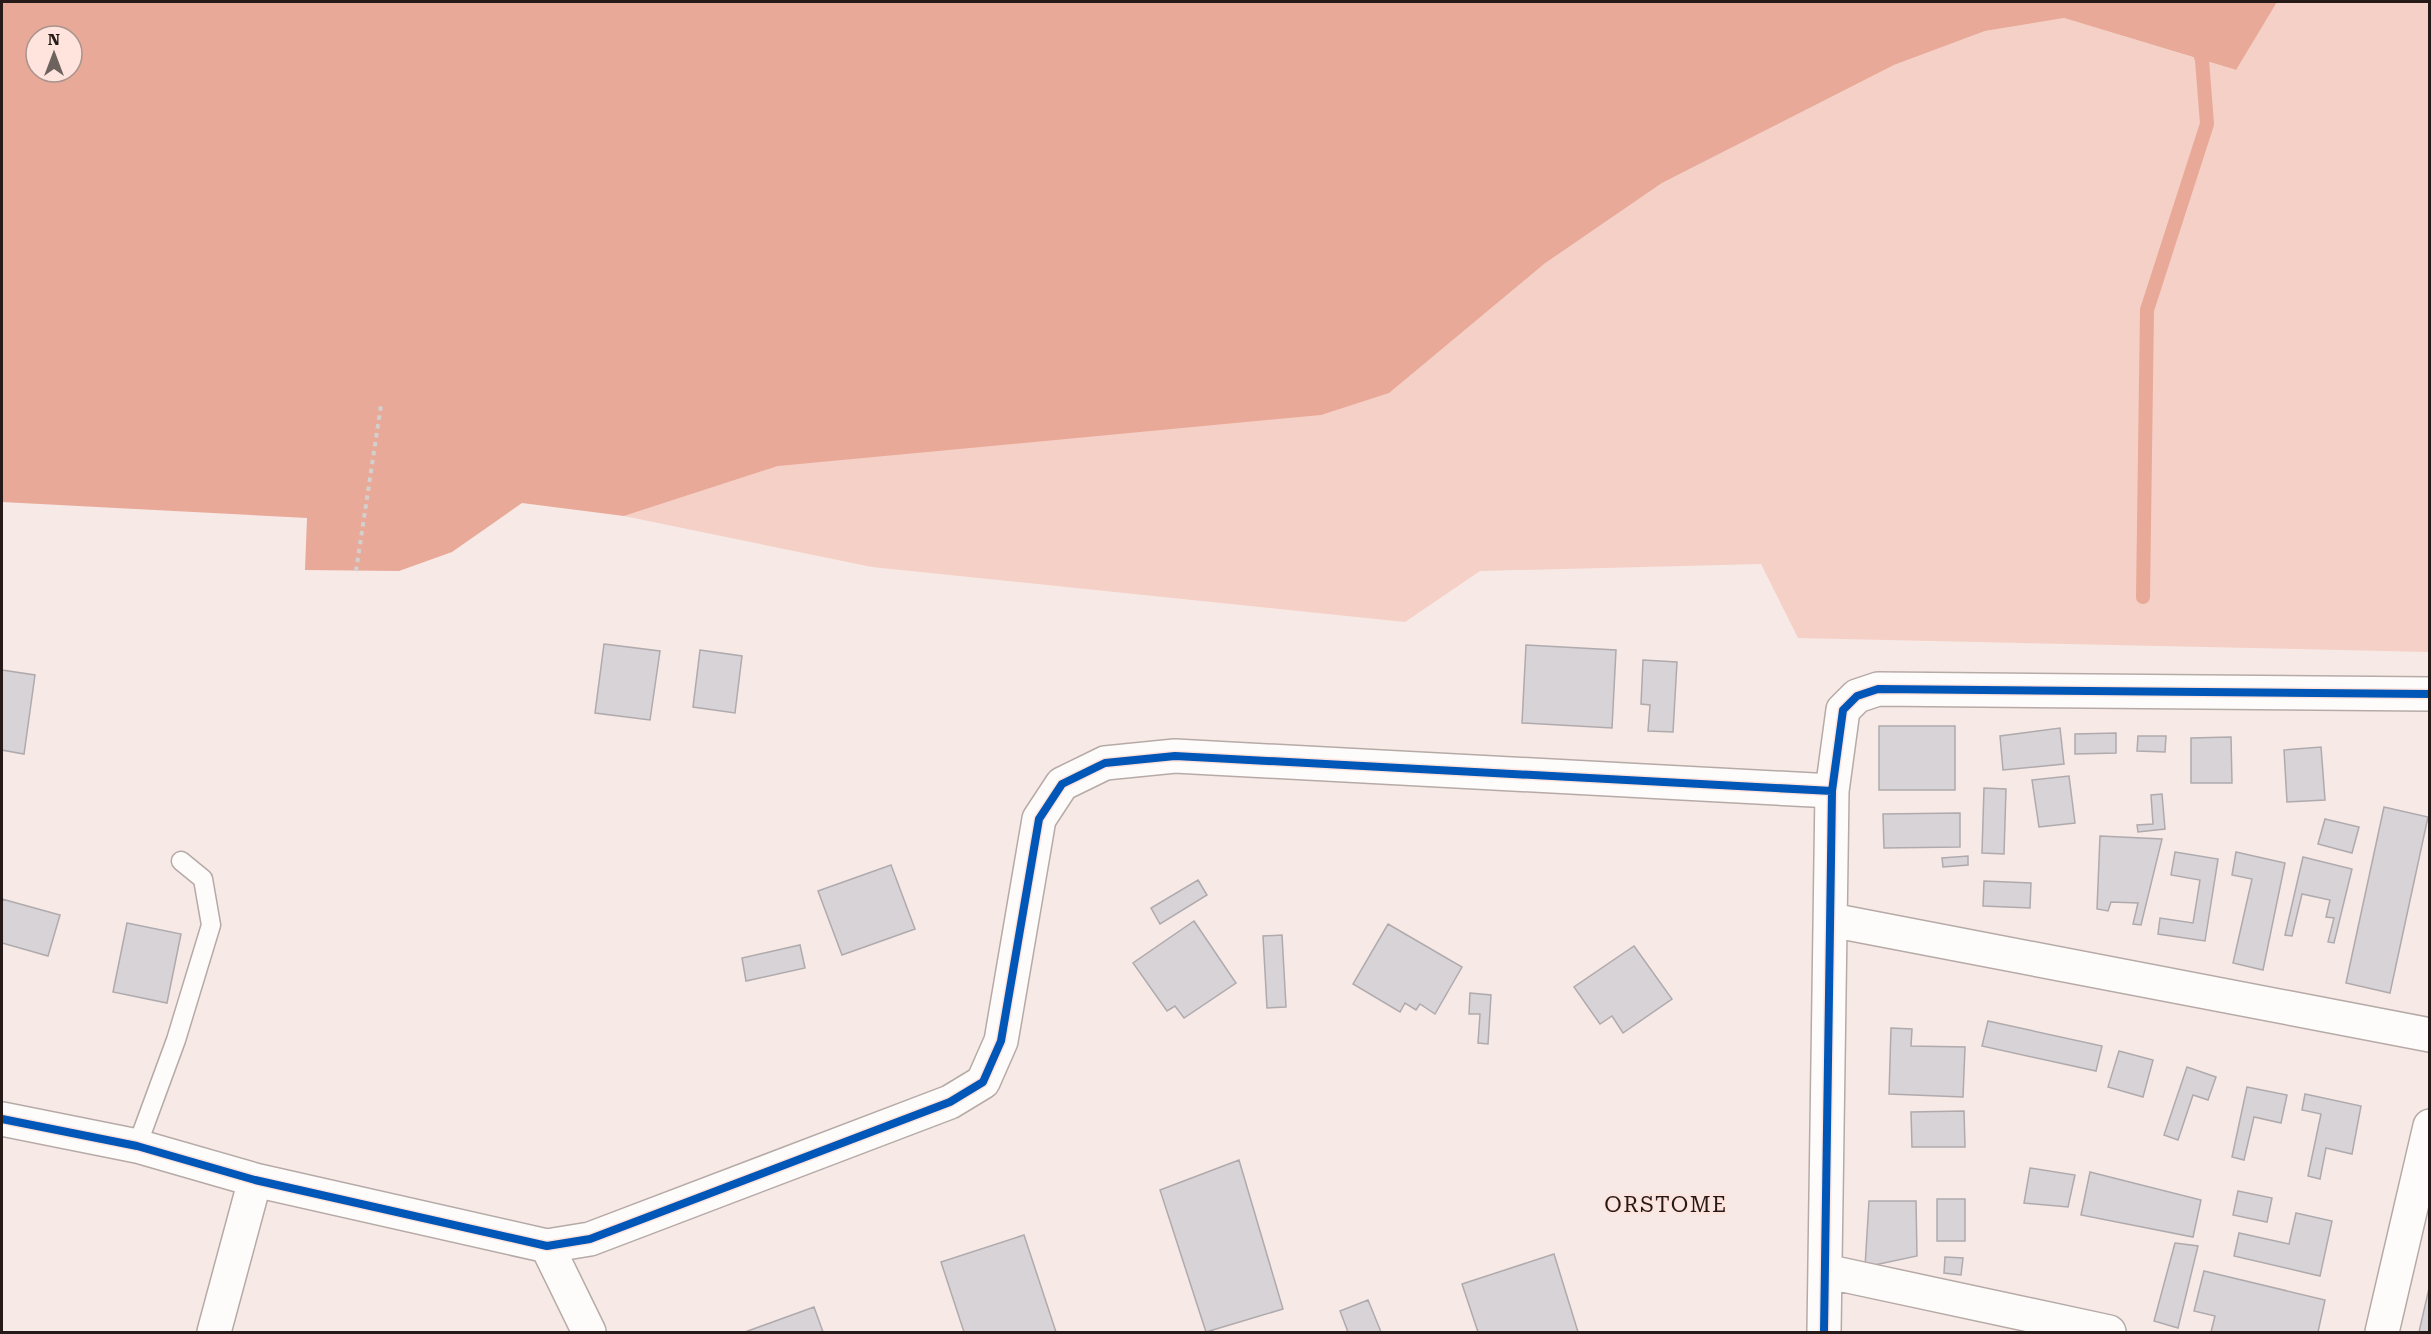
<svg xmlns="http://www.w3.org/2000/svg" width="2431" height="1334" font-family="'Roboto Serif',serif">
	<style>
		.green { fill: #f5d0c6 }
		.water { fill: #e9a998; fill-rule: evenodd }
		.lines { fill: none; stroke-linecap: round; stroke-linejoin: round }
		.stream { stroke: #e9a998; stroke-width: 14 }
		.building { fill: #d8d3d6; stroke: #afaaad; stroke-width: 1.5 }
		.lane-casing { stroke: #b6aaa7; stroke-width: 21 }
		.street-casing { stroke: #b6aaa7; stroke-width: 36 }
		.path { stroke: #d2cfcd; stroke-width: 4; stroke-dasharray: 4.5 4.5; stroke-linecap: butt }
		.lane { stroke: #fefcfb; stroke-width: 18 }
		.street { stroke: #fefcfb; stroke-width: 33 }
		.cycleway-casing { stroke: #ffe4dd; stroke-width: 11 }
		.cycleway { stroke: #0057b8; stroke-width: 8 }
		.labels { text-anchor: middle; stroke-width: 4.5; stroke-linejoin: round; paint-order: stroke }
		.neighbourhood-label { font-size: 22px; letter-spacing: 1.5px; fill: #251a17; stroke: #ffe4dd }
	</style>
	<rect width="100%" height="100%" fill="#f7e9e5"/>
	<path class="green" d="M2277,2H2429V652L1798,638L1761,564L1480,571L1405,622L872,567L624,516L778,466L1544,264L1662,183L1894,65L1985,31L2064,18L2235,70Z"/>
	<path class="water" d="M2,2H2277L2236,70L2064,18L1985,31L1894,65L1662,183L1544,264L1389,393L1321,415L778,466L624,516L522,503L452,552L399,571L305,570L307,518L2,502ZM36,36H72V72H36Z"/>
	<g class="lines">
		<path class="stream" d="M2143,597L2147,310L2207,124L2202,60L2197,43"/>
	</g>
	<path class="building" d="M604,644L660,651L650,720L595,713Z
		M1526,645L1616,650L1612,728L1522,723Z
		M700,650L742,656L735,713L693,707Z
		M1643,660L1677,662L1673,732L1648,731L1650,705L1641,704Z
		M2,670L35,675L24,754L2,750Z
		M1879,726H1955V790H1879Z
		M2060,728L2064,764L2003,770L2000,736Z
		M2116,733V753L2075,754V734Z
		M2138,736H2166L2165,752L2137,751Z
		M2231,737L2232,783H2191V738Z
		M2321,747L2325,800L2287,802L2284,750Z
		M2069,776L2075,823L2039,827L2032,780Z
		M1984,788L2006,789L2004,854L1982,853Z
		M2162,794L2165,829L2138,832L2137,825L2153,824L2151,795Z
		M2384,807L2428,817L2390,993L2346,983Z
		M1960,813V847L1884,848L1883,814Z
		M2325,819L2359,827L2352,853L2318,844Z
		M2100,836L2162,839L2141,925L2133,924L2138,903L2111,902L2108,911L2097,909Z
		M2175,852L2218,859L2205,941L2158,934L2160,918L2193,923L2200,880L2171,875Z
		M2236,852L2285,863L2263,970L2233,963L2252,879L2232,875Z
		M1968,856V865L1943,867L1942,858Z
		M2303,857L2352,869L2334,943L2328,942L2334,918L2326,917L2330,900L2302,894L2292,936L2285,935Z
		M891,865L915,929L842,955L818,891Z
		M1198,880L1207,895L1160,924L1151,908Z
		M1984,881L2031,883L2030,908L1983,906Z
		M2,899L60,915L48,956L2,943Z
		M1194,921L1236,983L1184,1018L1175,1006L1167,1011L1133,963Z
		M127,923L181,934L167,1003L113,992Z
		M1388,924L1462,967L1435,1014L1420,1004L1416,1010L1405,1003L1400,1012L1353,984Z
		M1282,935L1286,1007L1267,1008L1263,936Z
		M800,945L805,968L746,981L742,958Z
		M1634,946L1672,999L1623,1033L1612,1016L1600,1024L1574,987Z
		M1470,993L1491,995L1488,1044L1478,1043L1480,1014H1469Z
		M1988,1021L2102,1046L2096,1071L1982,1046Z
		M1891,1028L1912,1029L1911,1046L1965,1047L1963,1097L1889,1094Z
		M2119,1051L2153,1060L2143,1097L2108,1087Z
		M2187,1067L2216,1077L2208,1100L2193,1095L2178,1140L2164,1135Z
		M2247,1087L2287,1095L2281,1123L2254,1117L2244,1160L2232,1157Z
		M2305,1094L2361,1106L2352,1154L2326,1148L2320,1179L2308,1176L2321,1114L2302,1110Z
		M1964,1111L1965,1147H1912L1911,1112Z
		M1239,1160L1283,1309L1206,1332L1160,1190Z
		M2030,1168L2075,1175L2068,1207L2024,1203Z
		M2090,1172L2201,1200L2193,1237L2081,1215Z
		M2238,1191L2272,1198L2267,1222L2233,1215Z
		M1937,1199H1965V1241H1937Z
		M1869,1201H1916L1917,1256L1865,1267Z
		M2296,1213L2332,1221L2320,1276L2234,1256L2239,1233L2289,1244Z
		M1024,1235L1056,1332H964L941,1262Z
		M2175,1243L2198,1246L2178,1328L2154,1321Z
		M1554,1254L1578,1332H1478L1462,1284Z
		M1945,1257L1963,1258L1961,1275L1944,1273Z
		M2204,1271L2325,1300L2318,1332H2211L2215,1316L2194,1311Z
		M2430,1284V1332H2419Z
		M1368,1300L1381,1332H1348L1340,1311Z
		M814,1307L823,1332H745Z"/>
	<g class="lines">
		<defs>
			<path id="lane" d="M137,1146L176,1040L211,925L203,879L181,861"/>
			<path id="street" d="M1831,920L2430,1035
				M2,1119L137,1146L255,1180L547,1246L590,1239L950,1102L983,1082L1001,1041L1039,819L1062,784L1105,763L1175,756L1832,791
				M547,1246L589,1332
				M1825,1271L2109,1332
				M214,1332L255,1180
				M1824,1332L1832,791L1843,710L1857,696L1878,689L2430,694
				M2382,1332L2430,1126"/>
		</defs>
		<use href="#lane" class="lane-casing"/>
		<use href="#street" class="street-casing"/>
		<path class="path" d="M356,571L381,405"/>
		<use href="#lane" class="lane"/>
		<use href="#street" class="street"/>
		<defs>
			<path id="cycleway" d="M2,1119L137,1146L255,1180L547,1246L590,1239L950,1102L983,1082L1001,1041L1039,819L1062,784L1105,763L1175,756L1832,791
				M1824,1332L1832,791L1843,710L1857,696L1878,689L2430,694"/>
		</defs>
		<use href="#cycleway" class="cycleway-casing"/>
		<use href="#cycleway" class="cycleway"/>
	</g>
	<g class="labels">
		<g class="neighbourhood-label">
			<text x="1666" y="1212">ORSTOME</text>
		</g>
	</g>
	<rect width="2431" height="1334" fill="none" stroke="#251a17" stroke-width="6"/>
	<g transform="translate(54 54)"><circle r="28" fill="#ffe4dd" stroke="#a8938e" stroke-width="1.5"/>
	<path d="M0-4.5L10 22L0 15L-10 22Z" fill="#6e625f"/>
	<text y="-9" font-size="16" font-weight="bold" text-anchor="middle" fill="#251a17">N</text>
	</g>
</svg>
